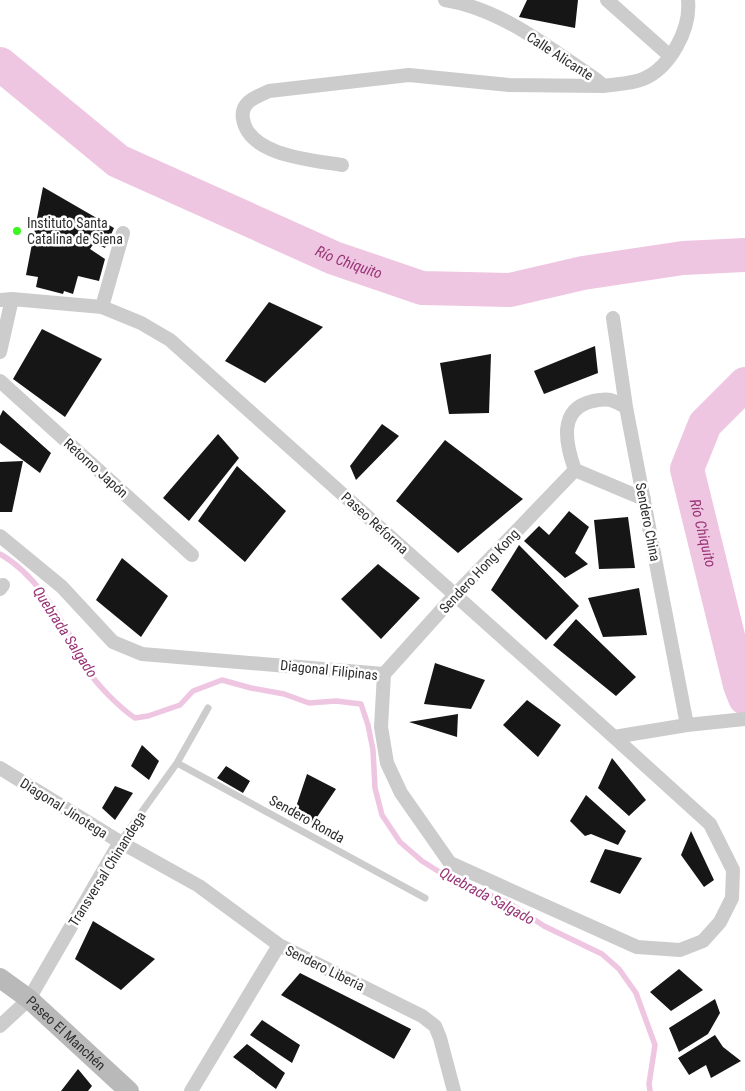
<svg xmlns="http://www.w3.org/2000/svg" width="745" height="1091" font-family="'Roboto Condensed',sans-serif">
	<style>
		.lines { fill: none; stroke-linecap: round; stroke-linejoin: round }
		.stream { stroke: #efc6e1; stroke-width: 5.5 }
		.river { stroke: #efc6e1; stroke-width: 34 }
		.building { fill: #161616 }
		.lane { stroke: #ccc; stroke-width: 7 }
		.street { stroke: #ccc; stroke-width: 14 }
		.secondary { stroke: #b9b9b9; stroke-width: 20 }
		.poi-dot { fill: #3cf522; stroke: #fff; stroke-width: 2 }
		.labels { text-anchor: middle; stroke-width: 5; stroke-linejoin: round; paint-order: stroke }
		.street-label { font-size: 14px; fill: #2f2f2f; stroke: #fff }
		.poi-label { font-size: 14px; fill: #2f2f2f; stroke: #fff; text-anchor: start }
		.water-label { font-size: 15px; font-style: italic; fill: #993577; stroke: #fff }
	</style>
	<rect width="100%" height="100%" fill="#fff"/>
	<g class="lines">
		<path class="stream" d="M0,554C34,573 57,612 75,645C79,653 82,662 87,669C96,684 120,708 135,718L148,716L180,705L193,691L222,680L251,688L284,694L309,703L336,701L361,704L368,725L373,750L375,788L382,815L400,842L422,861L449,878L509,903L544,926L602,954L619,969L636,993L655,1045L649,1084L650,1091"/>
		<g class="river">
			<path id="s1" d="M0,64L118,161L334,258L422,288L510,290L583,273L683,258L745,255"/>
			<path id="s2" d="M745,384L705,424L687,469L740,685L745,698"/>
		</g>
	</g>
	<path class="building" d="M527,0H578L575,28L519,17Z
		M43,187L114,228L105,248L94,243L90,249L105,259L99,281L78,276L73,294L64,291L63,294L36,287L38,277L26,275Z
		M269,302L323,327L265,383L225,361Z
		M42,329L102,359L65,417L13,379Z
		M595,346L598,373L544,394L534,371Z
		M491,354L489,413L449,414L440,363Z
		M3,410L51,453L40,473L0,443V416Z
		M382,424L399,436L356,480L350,466Z
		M218,434L239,458L189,521L163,498Z
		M445,440L523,499L458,553L396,501Z
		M23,461L12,512H0V462Z
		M237,466L286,511L245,562L198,521Z
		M569,511L589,527L575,553L588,564L565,578L524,541L539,526L549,535Z
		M628,517L635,568L599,569L594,520Z
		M519,545L579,606L546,640L491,590Z
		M122,558L168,596L141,637L96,600Z
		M378,564L420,598L381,639L341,599Z
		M639,588L647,635L603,637L588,598Z
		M576,619L636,677L616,696L553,645Z
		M435,663L485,680L471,709L424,704Z
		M527,700L561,725L538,757L503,725Z
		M458,714L457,737L409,722Z
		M142,745L159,761L149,780L131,766Z
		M612,758L646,800L629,816L598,788Z
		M226,766L250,781L243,793L217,778Z
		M307,774L336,789L313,823L293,816Z
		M115,786L133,793L115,820L102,808Z
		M586,795L626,831L618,845L591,834L585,836L570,821Z
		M691,831L714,880L704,887L681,855Z
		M605,849L642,858L620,894L590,882Z
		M93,921L155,959L121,990L75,959Z
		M679,969L703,990L671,1011L650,992Z
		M300,973L411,1029L394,1059L281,995Z
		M715,999L720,1013L708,1034L679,1052L669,1028Z
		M262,1020L300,1045L292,1063L250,1035Z
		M715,1035L723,1047L741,1061L711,1078L706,1065L689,1075L678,1058Z
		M247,1044L285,1073L276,1089L233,1057Z
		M78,1069L92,1086L88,1091H61Z"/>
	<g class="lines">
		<path class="lane" d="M177,763L425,898
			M120,842L177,763L208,708"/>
		<path class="street" d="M445,0C501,9 548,47 594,78L604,86C616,84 631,84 643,79C670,68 691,29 688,0
			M607,0L670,56
			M342,165C312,160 249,156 243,119C240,102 256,97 269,91L409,75L509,85L604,86
			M0,300L12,299L102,307L141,323L170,340L614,737L687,725L745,719
			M102,307L123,233
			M613,318L626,407L687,725
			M0,352L12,299
			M0,381L192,555
			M575,470L644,499
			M0,536L62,587L113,642L142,654L384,674
			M0,589L3,585
			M384,674L381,727L387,763L401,793L450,863L637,947L680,950L703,941L720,922L732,898L733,870L710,824L614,737
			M384,674L455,595L575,470C566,445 557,409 593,401C609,398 611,399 626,407
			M0,768L120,842L199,886L279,945L422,1016L435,1026L440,1038L454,1091
			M0,1026L29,999L120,842
			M191,1091L279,945"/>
		<path class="secondary" id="s3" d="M0,978L29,999L129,1091"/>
	</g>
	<circle class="poi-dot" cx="17" cy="231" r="5"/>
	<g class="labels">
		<g class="street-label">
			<text transform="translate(560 56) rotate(33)" y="5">Calle Alicante</text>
			<text transform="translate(96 468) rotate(42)" y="5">Retorno Japón</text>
			<text transform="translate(648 522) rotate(79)" y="5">Sendero China</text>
			<text transform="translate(375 523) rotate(42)" y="5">Paseo Reforma</text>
			<text transform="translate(479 571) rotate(-47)" y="5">Sendero Hong Kong</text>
			<text transform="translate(329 670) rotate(6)" y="5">Diagonal Filipinas</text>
			<text transform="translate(64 808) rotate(32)" y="5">Diagonal Jinotega</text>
			<text transform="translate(307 819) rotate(29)" y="5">Sendero Ronda</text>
			<text transform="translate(107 869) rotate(-58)" y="5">Transversal Chinandega</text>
			<text transform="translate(325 968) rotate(26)" y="5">Sendero Liberia</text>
			<text dy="5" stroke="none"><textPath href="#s3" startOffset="86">Paseo El Manchén</textPath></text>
		</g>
		<g class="poi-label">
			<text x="27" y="228">Instituto Santa<tspan x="27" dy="16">Catalina de Siena</tspan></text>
		</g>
		<g class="water-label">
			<text dy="5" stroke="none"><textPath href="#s1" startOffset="405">Río Chiquito</textPath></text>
			<text dy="5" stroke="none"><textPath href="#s2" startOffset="171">Río Chiquito</textPath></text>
			<text transform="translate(65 632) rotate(57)" y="5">Quebrada Salgado</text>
			<text transform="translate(487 896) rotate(28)" y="5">Quebrada Salgado</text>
		</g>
	</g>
</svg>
